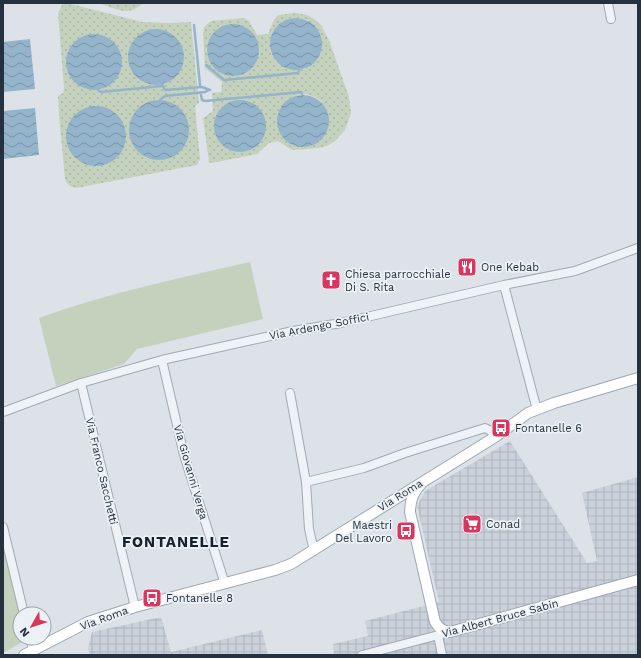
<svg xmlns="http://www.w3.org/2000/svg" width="641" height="658" font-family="'Work Sans',sans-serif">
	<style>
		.industrial { fill: url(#industrial-grid) }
		.grass { fill: url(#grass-dots); fill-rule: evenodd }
		.green { fill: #c4d2bd }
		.water { fill: url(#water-waves) }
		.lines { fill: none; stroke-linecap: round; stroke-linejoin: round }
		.stream { stroke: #94b4cb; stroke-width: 2.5 }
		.minor-casing { stroke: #a1a9b2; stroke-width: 10 }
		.major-casing { stroke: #9ba8b4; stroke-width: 12 }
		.minor { stroke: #eff2f6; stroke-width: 8 }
		.major { stroke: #fff; stroke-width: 10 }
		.labels { text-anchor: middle; stroke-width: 3.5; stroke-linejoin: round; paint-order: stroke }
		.poi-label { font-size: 11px; fill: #25313f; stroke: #ecf1f5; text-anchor: start }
		.street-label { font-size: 11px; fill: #25313f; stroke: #ecf1f5 }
		.district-label { font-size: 15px; font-weight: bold; letter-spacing: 1px; fill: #172230; stroke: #ecf1f5 }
	</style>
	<defs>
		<pattern id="industrial-grid" width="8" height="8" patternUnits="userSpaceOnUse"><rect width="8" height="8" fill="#cad1da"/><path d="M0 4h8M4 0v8" fill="none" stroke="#adb4bc"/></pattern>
		<pattern id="grass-dots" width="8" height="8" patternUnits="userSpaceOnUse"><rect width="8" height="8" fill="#c4d2bd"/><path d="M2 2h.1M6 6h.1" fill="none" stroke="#a8b5a4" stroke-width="1.8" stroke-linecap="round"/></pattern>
		<pattern id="water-waves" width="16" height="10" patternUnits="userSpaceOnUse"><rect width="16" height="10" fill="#94b4cb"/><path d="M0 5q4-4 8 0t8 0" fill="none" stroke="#7993a6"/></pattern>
	</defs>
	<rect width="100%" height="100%" fill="#dce2e8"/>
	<path class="industrial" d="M510,441L587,563L597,561L582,493L638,477V655H334L333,644L368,636L365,621L439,602L417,506L425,491Z
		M161,617L171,652L262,630L268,655H90L88,648L92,632Z"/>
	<path class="grass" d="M67,3L142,22L170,23L191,22L199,103L195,106L200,159L197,165L76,188C71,187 66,184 65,179L59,115L58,96L63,93L64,89L58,13L62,5Z
		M98,3H143C129,18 115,8 98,3Z
		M296,13L307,15L314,19L321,25L329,40L349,97L351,113L345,130L335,141L327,146L319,148L292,150L278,141L269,143L257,154L211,163L209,162L203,118L213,111L212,93L221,92L222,82L205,68L203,33L204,27L211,21L244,18L249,21L257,35L268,34L274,20L278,15ZM290,18H299L308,20L305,69C288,72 277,66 270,51ZM206,48L242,75C222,78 208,68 206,48ZM306,94L315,97L322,102L325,135C312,150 295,150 281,136L297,95Z"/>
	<path class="green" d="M250,262L263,319L137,349L124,364L56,386L39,318C108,293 179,278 250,262Z
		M3,544L20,614V638H26V640L3,653Z"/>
	<path class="water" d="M270 44a26 26 0 1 1 52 0a26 26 0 1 1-52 0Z
		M207 50a26 26 0 1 1 52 0a26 26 0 1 1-52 0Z
		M128 57a28 28 0 1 1 56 0a28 28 0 1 1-56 0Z
		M66 62a28 28 0 1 1 56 0a28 28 0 1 1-56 0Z
		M30,39L35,89L3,92V42Z
		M277 121a26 26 0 1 1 52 0a26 26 0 1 1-52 0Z
		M214 126a26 26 0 1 1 52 0a26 26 0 1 1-52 0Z
		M129 130a30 30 0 1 1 60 0a30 30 0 1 1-60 0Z
		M66 136a30 30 0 1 1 60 0a30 30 0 1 1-60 0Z
		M35,108L39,155L3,159V111Z"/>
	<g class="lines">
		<path class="stream" d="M194,25L200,85
			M206,65L224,80L298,73L299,70
			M162,84L165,90L202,87L210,90
			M98,90L101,92L162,86
			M201,95L202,100L205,101L301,92L302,94
			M160,100L165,96L205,92L209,90"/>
		<defs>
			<path id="minor" d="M608,3L611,19
				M504,285L537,410
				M162,360L184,455L225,584
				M81,383L135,607
				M290,393L306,482
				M3,412L81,383L162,360L293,331L341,323L504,285L575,271L638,248
				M3,527L24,614
				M314,551L309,529L306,482L364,468L405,453L485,428L491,431L495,437
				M438,635L442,655
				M30,638L33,650
				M362,655L450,632"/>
			<path id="major" d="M421,484C413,492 410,502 410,512L435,622C439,628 442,631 450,632L638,580
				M24,655L88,622L135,607L275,570L291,564L495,437L528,413L554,403L638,378"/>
		</defs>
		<use href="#minor" class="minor-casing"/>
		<use href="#major" class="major-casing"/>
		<use href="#minor" class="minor"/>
		<use href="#major" class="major"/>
	</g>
	<defs>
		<symbol id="restaurant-square" viewBox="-11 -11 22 22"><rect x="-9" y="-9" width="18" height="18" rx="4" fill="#d9355e" stroke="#ecf1f5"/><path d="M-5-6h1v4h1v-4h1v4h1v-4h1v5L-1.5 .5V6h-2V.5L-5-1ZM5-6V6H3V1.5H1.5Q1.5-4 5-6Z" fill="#fff"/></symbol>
		<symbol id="church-square" viewBox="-11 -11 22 22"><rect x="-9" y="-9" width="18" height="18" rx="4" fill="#d9355e" stroke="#ecf1f5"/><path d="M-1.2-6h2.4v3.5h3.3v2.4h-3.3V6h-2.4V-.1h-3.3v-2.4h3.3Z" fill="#fff"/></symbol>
		<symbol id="bus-square" viewBox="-11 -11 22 22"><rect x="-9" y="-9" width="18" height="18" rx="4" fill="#d9355e" stroke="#ecf1f5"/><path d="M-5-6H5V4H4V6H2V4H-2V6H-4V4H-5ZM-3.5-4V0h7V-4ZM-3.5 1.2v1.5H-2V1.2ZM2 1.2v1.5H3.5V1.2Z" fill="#fff"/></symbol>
		<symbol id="supermarket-square" viewBox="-11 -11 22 22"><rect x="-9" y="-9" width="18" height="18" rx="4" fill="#d9355e" stroke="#ecf1f5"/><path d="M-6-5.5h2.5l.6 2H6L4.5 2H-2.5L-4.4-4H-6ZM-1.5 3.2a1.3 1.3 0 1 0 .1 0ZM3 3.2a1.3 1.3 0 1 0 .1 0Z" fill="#fff"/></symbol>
	</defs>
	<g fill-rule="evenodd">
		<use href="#restaurant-square" x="456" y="256" width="22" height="22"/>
		<use href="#church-square" x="320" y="269" width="22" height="22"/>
		<use href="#bus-square" x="490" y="417" width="22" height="22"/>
		<use href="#supermarket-square" x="461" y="513" width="22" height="22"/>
		<use href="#bus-square" x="395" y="520" width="22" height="22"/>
		<use href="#bus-square" x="141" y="587" width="22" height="22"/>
	</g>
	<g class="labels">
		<g class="poi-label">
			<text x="481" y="271">One Kebab</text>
			<text x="345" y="278">Chiesa parrocchiale<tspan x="345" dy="13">Di S. Rita</tspan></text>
			<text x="515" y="432">Fontanelle 6</text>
			<text x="486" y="528">Conad</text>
			<text x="392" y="529" text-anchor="end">Maestri<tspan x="392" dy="13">Del Lavoro</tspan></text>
			<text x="166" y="602">Fontanelle 8</text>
		</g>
		<g class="street-label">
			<text transform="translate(319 326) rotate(-11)" y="4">Via Ardengo Soffici</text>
			<text transform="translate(102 471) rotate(77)" y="4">Via Franco Sacchetti</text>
			<text transform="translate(191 472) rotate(74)" y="4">Via Giovanni Verga</text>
			<text transform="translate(400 495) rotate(-32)" y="4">Via Roma</text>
			<text transform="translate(104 618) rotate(-20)" y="4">Via Roma</text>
			<text transform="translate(500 618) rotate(-15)" y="4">Via Albert Bruce Sabin</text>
		</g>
		<g class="district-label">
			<text x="176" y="547">FONTANELLE</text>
		</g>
	</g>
	<rect width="641" height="658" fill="none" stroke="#25313f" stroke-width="8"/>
	<g transform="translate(32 626) rotate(231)"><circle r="19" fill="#ecf1f5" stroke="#9ca4ac"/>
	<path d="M0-3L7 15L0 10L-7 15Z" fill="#d9355e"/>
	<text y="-6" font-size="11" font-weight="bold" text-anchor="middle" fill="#25313f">N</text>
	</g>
</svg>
